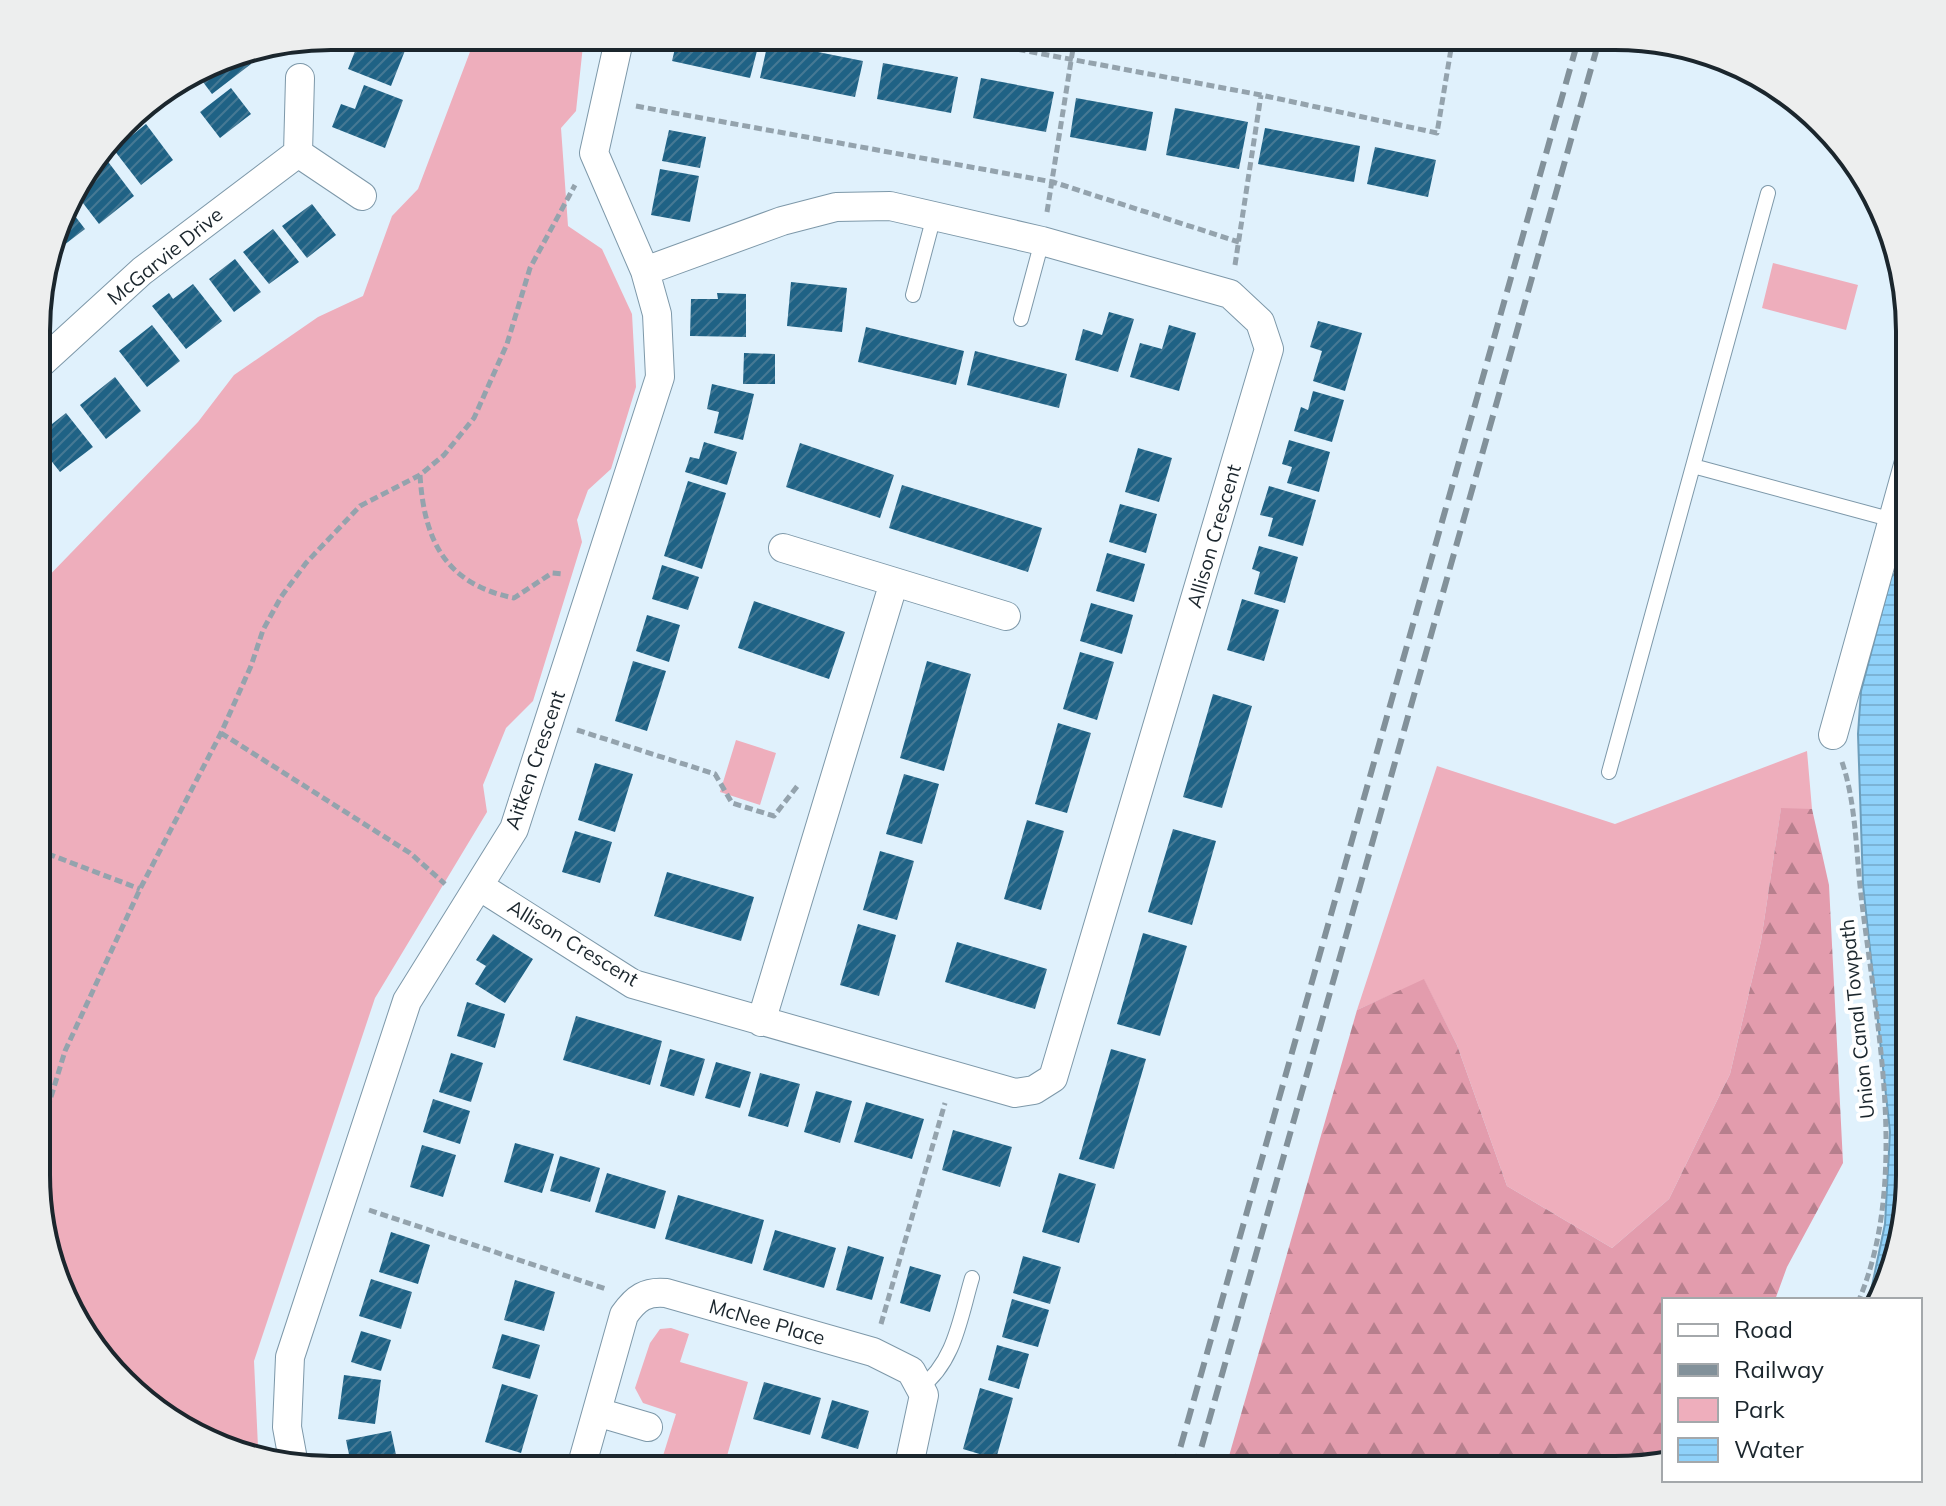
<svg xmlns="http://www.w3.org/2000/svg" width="1946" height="1506" font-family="Mulish,sans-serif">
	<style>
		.green { fill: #eeaebc }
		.forest { fill: url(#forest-firs) }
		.water { fill: url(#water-rules); stroke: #6c9ebc; stroke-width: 2 }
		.building { fill: url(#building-hatch) }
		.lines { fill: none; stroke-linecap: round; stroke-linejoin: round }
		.lane-casing { stroke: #7d98a9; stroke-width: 16 }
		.street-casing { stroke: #7d98a9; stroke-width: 30 }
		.path { stroke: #94a3ad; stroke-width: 5; stroke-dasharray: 8 4; stroke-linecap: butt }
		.lane { stroke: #fff; stroke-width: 14 }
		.street { stroke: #fff; stroke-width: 28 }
		.rail { stroke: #82919a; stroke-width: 6; stroke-dasharray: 16 8; stroke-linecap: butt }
		.labels { text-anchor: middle; stroke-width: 8; stroke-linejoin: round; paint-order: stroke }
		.street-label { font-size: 20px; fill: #1b262d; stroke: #fff }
		.rim { fill: none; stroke: #1b262d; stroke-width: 4 }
	</style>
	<defs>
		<pattern id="forest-firs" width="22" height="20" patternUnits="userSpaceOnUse" patternTransform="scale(2)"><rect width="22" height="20" fill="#e39cad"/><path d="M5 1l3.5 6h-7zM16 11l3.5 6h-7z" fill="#b77f8d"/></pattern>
		<pattern id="water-rules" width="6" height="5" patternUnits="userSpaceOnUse" patternTransform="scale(2)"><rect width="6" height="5" fill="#8fd1f9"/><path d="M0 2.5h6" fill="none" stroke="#7bb3d6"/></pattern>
		<pattern id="building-hatch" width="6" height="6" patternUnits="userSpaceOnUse" patternTransform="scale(2)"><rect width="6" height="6" fill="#1f6285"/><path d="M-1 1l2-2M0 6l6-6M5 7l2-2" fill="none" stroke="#467994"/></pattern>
	</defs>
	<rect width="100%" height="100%" fill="#e0f1fc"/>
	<path class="green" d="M476,36H584L576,111L561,128L568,226L602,249L632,314L636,387L611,469L588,490L577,520L582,542L533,701L506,728L483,785L487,812L375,998L254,1361L258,1447L255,1456L219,1448L136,1396L67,1306L37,1195L38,587L198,422L234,375L318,317L363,296L392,216L418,189Z
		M1773,263L1858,285L1846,330L1762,308Z
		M736,740L776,753L760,805L720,792Z
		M1807,751L1812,809H1781L1761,941L1730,1074L1669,1199L1612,1248L1507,1186L1457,1045L1424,980L1357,1010L1437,766L1615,824Z
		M671,1328L689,1334L680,1362L748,1382L723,1470H698L662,1459L676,1414L643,1403L635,1388L650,1343L660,1329Z"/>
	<path class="forest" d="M1781,808L1812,809L1829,885L1843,1163L1787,1267L1775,1300H1664V1460L1615,1470H1225L1357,1010L1424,979L1457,1045L1507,1186L1612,1248L1669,1199L1730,1074L1761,941Z"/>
	<path class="water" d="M1910,559L1909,1195L1887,1288L1880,1300H1869L1885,1224L1890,1132L1863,885L1858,734L1861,691L1891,577Z"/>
	<path class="building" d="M361,36H375L406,48L391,86L348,69Z
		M678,36H730L759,43L750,78L672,61Z
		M768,42L863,61L855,97L760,78Z
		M241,51L251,64L212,94L197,74Z
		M883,63L958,77L951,113L877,99Z
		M981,78L1054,92L1046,132L973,118Z
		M364,85L403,100L385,148L332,127L341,104L355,109Z
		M231,88L251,114L220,138L200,112Z
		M1076,98L1153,112L1146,151L1070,137Z
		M1175,108L1248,122L1239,169L1166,155Z
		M146,124L173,160L141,185L114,150Z
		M1265,128L1360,146L1354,182L1258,164Z
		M669,130L706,137L700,168L662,161Z
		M1375,147L1436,160L1428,197L1367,184Z
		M106,159L134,196L99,224L73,190L78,181Z
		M660,169L699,176L690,222L651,215Z
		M312,204L336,235L307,258L282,226Z
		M68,207L85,229L51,255Z
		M273,229L299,262L269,284L243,252Z
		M235,259L261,292L234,312L209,279Z
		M791,282L847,288L842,332L787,326Z
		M193,284L222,321L186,349L152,306L169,293L173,299Z
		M717,293L746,294V337L690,336L691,299H718Z
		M1109,312L1134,319L1118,372L1075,360L1083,329L1102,335Z
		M1318,321L1362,333L1345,391L1313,381L1322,351L1310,347Z
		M152,325L180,361L147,387L119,351Z
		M1169,325L1196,333L1179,391L1130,377L1140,343L1162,349Z
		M866,327L964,351L956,385L858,362Z
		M975,351L1067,374L1059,408L967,385Z
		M744,353L775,354V384H743Z
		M115,377L141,411L106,439L80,405Z
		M712,384L754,394L743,440L714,433L719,412L707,409Z
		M1313,391L1344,400L1332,442L1294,431L1301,407L1308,410Z
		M66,413L93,447L60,472L38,444V435Z
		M1289,440L1330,452L1319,492L1287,483L1292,467L1282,464Z
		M704,442L737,452L727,485L685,472L690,457L699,459Z
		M800,443L894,475L880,518L786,487Z
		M1138,448L1172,458L1159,502L1125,492Z
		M688,481L726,493L702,569L664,556Z
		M902,485L1042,528L1028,572L889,528Z
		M1269,486L1316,500L1303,546L1268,536L1273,518L1260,515Z
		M1120,504L1157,514L1146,553L1109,542Z
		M1259,546L1298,557L1285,603L1254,594L1260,572L1252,569Z
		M1107,553L1145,564L1134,602L1096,591Z
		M662,565L699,577L688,610L652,599Z
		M1242,599L1279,610L1264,661L1227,650Z
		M754,601L845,632L829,679L738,648Z
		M1091,603L1133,615L1122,654L1080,641Z
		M647,615L680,625L669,662L636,651Z
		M1080,652L1114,662L1097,720L1063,709Z
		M633,661L666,671L647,731L615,721Z
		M927,661L971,674L944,771L900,758Z
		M1213,694L1252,706L1222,808L1183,797Z
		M1058,723L1091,733L1067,813L1035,804Z
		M595,763L633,774L615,832L578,820Z
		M904,774L939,784L922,844L886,834Z
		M1027,820L1064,831L1041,910L1004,899Z
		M1173,829L1216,841L1192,925L1148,912Z
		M575,831L612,842L600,883L562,872Z
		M880,851L914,861L897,920L863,910Z
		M667,872L754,897L741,941L654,916Z
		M858,924L896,935L879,996L840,985Z
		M1143,933L1187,946L1160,1036L1117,1024Z
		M493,934L533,959L505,1003L475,984L486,966L476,960Z
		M957,942L1047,969L1035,1009L945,982Z
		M467,1002L505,1014L495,1048L457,1036Z
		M576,1016L662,1041L650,1085L563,1060Z
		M670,1049L705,1059L694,1096L660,1086Z
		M1111,1049L1146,1059L1114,1169L1079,1159Z
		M451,1053L483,1063L471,1102L439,1092Z
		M716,1062L751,1072L740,1108L705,1098Z
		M760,1073L800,1084L788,1127L748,1116Z
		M816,1091L852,1101L840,1143L804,1132Z
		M433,1099L470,1111L460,1144L423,1132Z
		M866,1102L924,1119L912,1159L854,1142Z
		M953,1130L1012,1147L1000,1187L942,1170Z
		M515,1143L554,1154L542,1193L504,1182Z
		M422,1145L456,1155L443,1197L410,1187Z
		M560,1156L600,1168L590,1202L550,1191Z
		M607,1173L666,1191L655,1229L595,1212Z
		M1059,1173L1096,1184L1079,1243L1042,1232Z
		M678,1195L764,1220L752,1264L665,1239Z
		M775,1230L836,1248L824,1288L763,1270Z
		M391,1232L430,1245L418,1284L379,1272Z
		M848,1246L884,1257L872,1300L836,1290Z
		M1023,1256L1061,1267L1050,1304L1013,1293Z
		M910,1266L941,1275L930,1312L900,1303Z
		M371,1279L412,1292L401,1329L359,1316Z
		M515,1280L555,1292L544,1331L504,1320Z
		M1012,1299L1049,1310L1038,1347L1002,1337Z
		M361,1331L391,1340L381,1371L351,1362Z
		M502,1334L540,1345L530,1379L492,1368Z
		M997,1345L1029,1354L1019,1389L988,1380Z
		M344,1375L381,1380L375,1424L338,1419Z
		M764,1382L821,1398L810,1435L753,1419Z
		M502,1384L538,1395L521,1453L485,1442Z
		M980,1388L1013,1398L996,1459L963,1449Z
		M832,1400L869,1411L858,1449L821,1438Z
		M391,1431L399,1469H352L346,1440Z
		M499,1457L538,1469H496Z
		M964,1459L1000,1469V1470H961Z"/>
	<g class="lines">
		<defs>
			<path id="lane" d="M913,295L934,216
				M1021,319L1042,241
				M1693,466L1893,520
				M1609,772L1768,193
				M920,1388C955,1362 960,1318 972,1278"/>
			<path id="street" d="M300,78L298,153L362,196
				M38,366L142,271L298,153
				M783,548L1006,616
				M1833,735L1910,458
				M479,886L633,984L1015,1093L1034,1090L1053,1078L1269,349L1260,322L1230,294L1042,241L890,206L836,207L782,221L645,271
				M761,1022L894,582
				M597,1412L648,1427
				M584,1457L624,1315C636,1298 646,1291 666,1293L873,1352L911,1371L924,1395L908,1470
				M294,1465L287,1427L290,1357L407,1001L514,829L660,377L657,314L645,271L594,153L620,36"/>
		</defs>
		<use href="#lane" class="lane-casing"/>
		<use href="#street" class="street-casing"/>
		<path class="path" d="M947,36L1261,95L1437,133L1453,37
			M636,106L1053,182L1239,242
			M1047,212L1075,36
			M1235,265L1261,95
			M420,475C424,540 445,584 514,598L552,573L564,574
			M577,730L715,774L732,803L774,816L799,784
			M221,733L410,853L445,884
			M1842,762C1856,803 1856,852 1861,895C1876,1023 1910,1178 1859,1300
			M37,879L51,855L140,889
			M37,1143L65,1051L140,889L221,733L251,666L263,630L281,597L306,563L360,506L420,475L444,455L474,418L507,344L530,268L575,185
			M369,1210L606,1289
			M881,1324L945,1103"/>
		<use href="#lane" class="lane"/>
		<use href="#street" class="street"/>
		<path class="rail" d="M1174,1470L1579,37
			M1195,1470L1600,37"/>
	</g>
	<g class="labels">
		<g class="street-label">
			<text transform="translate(165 256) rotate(-39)" y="7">McGarvie Drive</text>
			<text transform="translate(1214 536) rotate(-74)" y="7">Allison Crescent</text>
			<text transform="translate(535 760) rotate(-71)" y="7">Aitken Crescent</text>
			<text transform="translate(573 943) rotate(31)" y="7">Allison Crescent</text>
			<text transform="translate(1857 1019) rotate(-96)" y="7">Union Canal Towpath</text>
			<text transform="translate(767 1322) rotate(16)" y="7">McNee Place</text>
		</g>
	</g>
	<path d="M0 0H1946V1506H0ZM331 50H1615A281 281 0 0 1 1896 331V1175A281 281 0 0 1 1615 1456H331A281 281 0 0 1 50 1175V331A281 281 0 0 1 331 50Z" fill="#edeeee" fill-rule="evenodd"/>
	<path class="rim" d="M331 50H1615A281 281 0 0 1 1896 331V1175A281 281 0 0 1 1615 1456H331A281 281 0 0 1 50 1175V331A281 281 0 0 1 331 50Z"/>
	<rect x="1662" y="1298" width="260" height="184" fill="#ffffff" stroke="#a4a8ab" stroke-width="2"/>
	<rect x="1678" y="1324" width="40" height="12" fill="#ffffff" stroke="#a4a8ab" stroke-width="2"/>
	<text x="1734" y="1338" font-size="24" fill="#1b262d">Road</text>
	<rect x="1678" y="1364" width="40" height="12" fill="#82919a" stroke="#a4a8ab" stroke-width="2"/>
	<text x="1734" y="1378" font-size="24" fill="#1b262d">Railway</text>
	<rect x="1678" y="1398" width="40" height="24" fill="#eeaebc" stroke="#a4a8ab" stroke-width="2"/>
	<text x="1734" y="1418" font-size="24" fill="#1b262d">Park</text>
	<rect x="1678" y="1438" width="40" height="24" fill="url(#water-rules)" stroke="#a4a8ab" stroke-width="2"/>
	<text x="1734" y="1458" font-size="24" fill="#1b262d">Water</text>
</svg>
